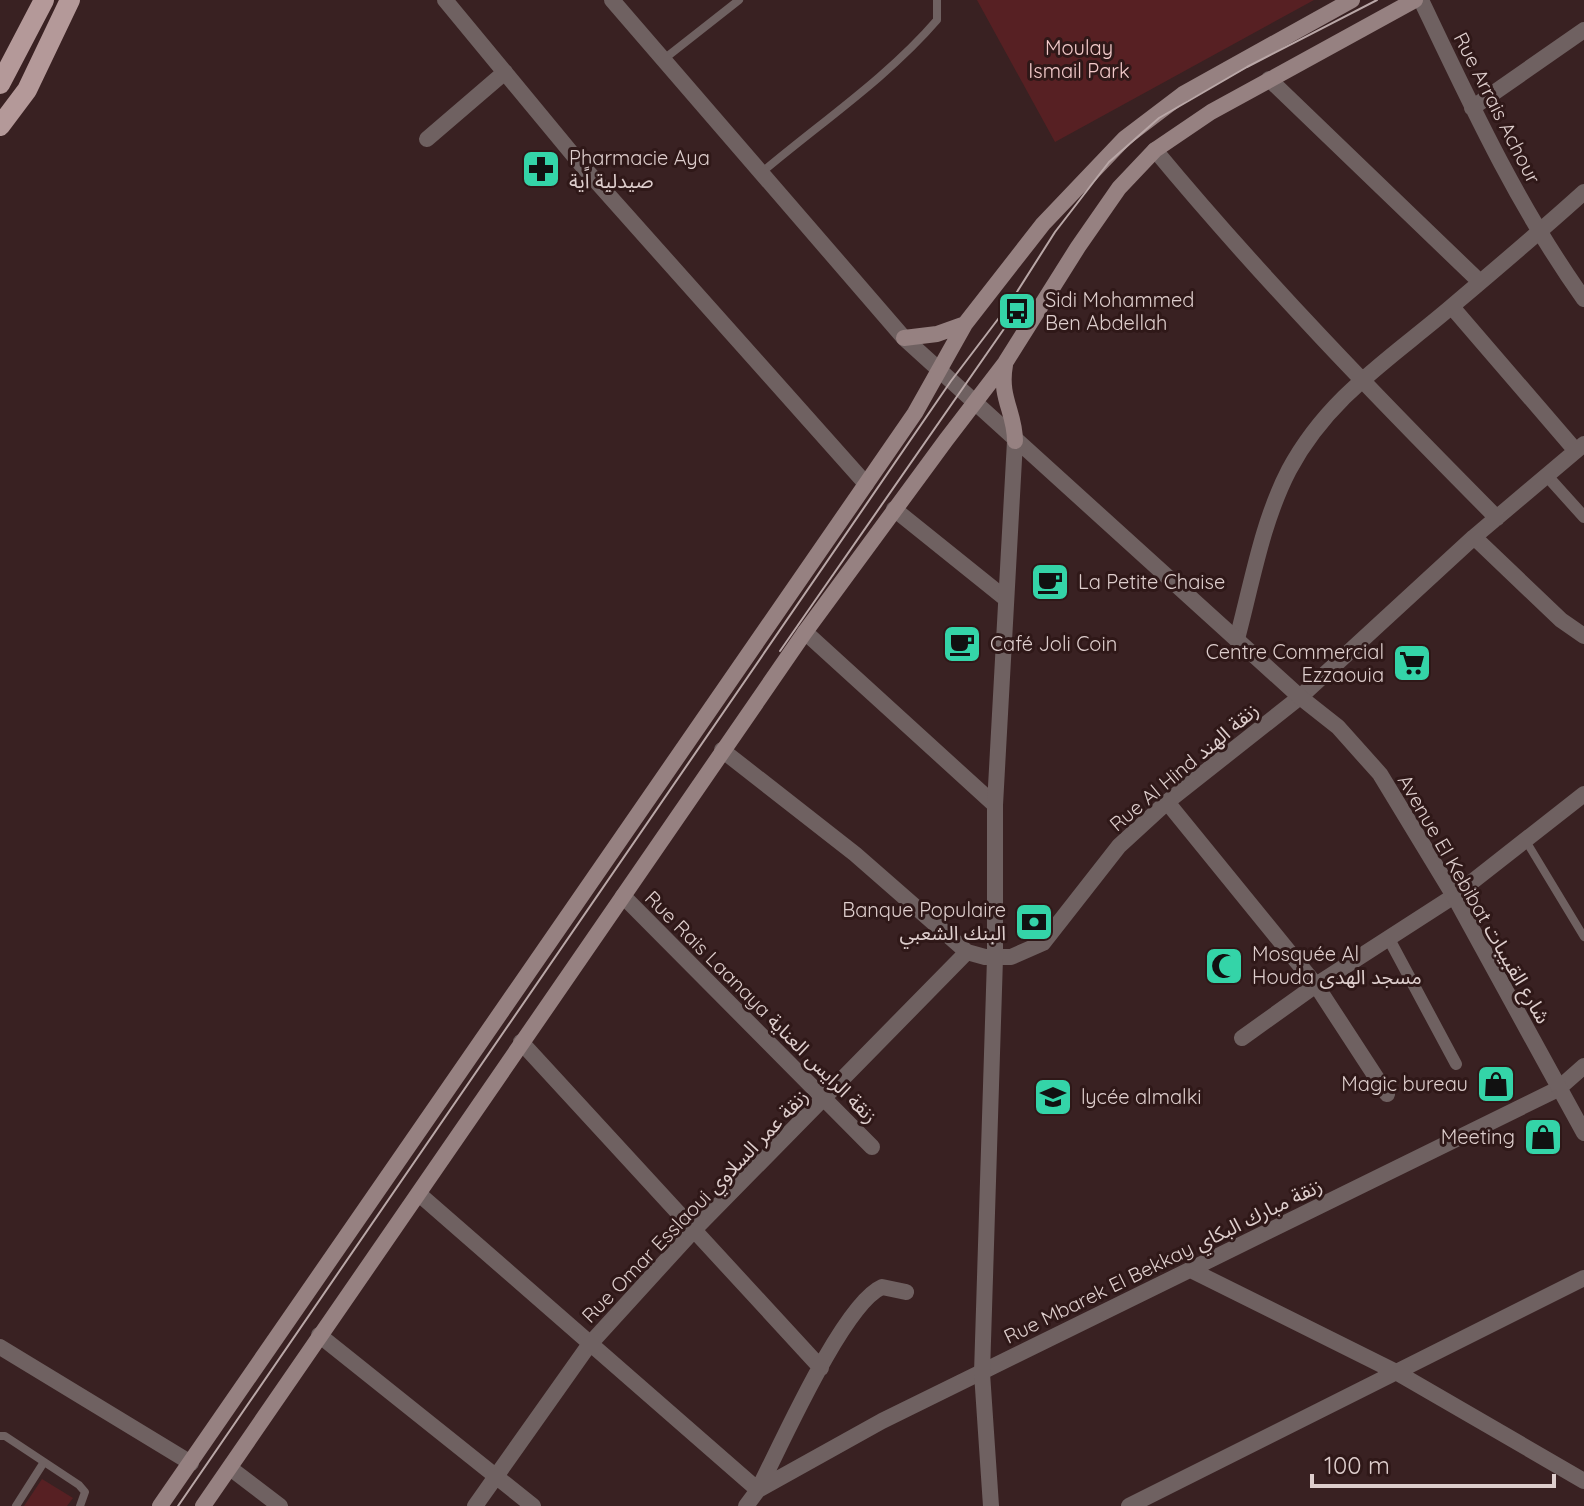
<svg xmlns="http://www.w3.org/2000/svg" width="1584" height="1506" font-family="Quicksand,'Noto Sans Arabic',sans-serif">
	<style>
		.green { fill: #572023 }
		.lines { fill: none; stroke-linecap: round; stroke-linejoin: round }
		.service { stroke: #6f6161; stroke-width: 8 }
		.pedestrian { stroke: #6f6161; stroke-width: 12 }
		.minor { stroke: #6f6161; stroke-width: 16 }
		.tertiary { stroke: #6f6161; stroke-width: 16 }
		.secondary { stroke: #968181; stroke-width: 16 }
		.primary { stroke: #b49999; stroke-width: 20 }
		.tram { stroke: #b9a7a7; stroke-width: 2 }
		.labels { text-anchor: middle; stroke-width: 6; stroke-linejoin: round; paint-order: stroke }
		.park-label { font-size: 20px; fill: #f2caca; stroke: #2f1818 }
		.street-label { font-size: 20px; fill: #dececd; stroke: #2f1818 }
		.poi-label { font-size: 20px; fill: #dececd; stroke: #2f1818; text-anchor: start }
	</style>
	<rect width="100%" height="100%" fill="#392122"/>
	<path class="green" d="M977,0H1314L1055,142Z
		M42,1479L73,1498L67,1506H24Z"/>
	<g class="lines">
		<path class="service" d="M664,59L739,0
			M761,173C820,123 887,78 937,20V0
			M1526,841L1584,937
			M0,1436H5L79,1485L85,1492L80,1506
			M16,1506L44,1462"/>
		<path class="pedestrian" d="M1548,477L1584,517
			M1389,939L1456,1064"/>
		<path class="minor" d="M445,0L579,162L866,484
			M1421,0C1470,103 1518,207 1584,299
			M1269,79L1479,281
			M1472,108L1584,30
			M427,139L505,72
			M1155,150C1262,279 1379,399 1497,518
			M1452,307L1576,451
			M894,509L1006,599
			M1474,537L1561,620L1584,636
			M805,632L995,805
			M1237,639C1252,583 1262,522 1289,470C1328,397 1390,359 1451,307C1496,269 1541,231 1584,192
			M722,750L855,854L967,952L985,957H1011L1043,943L1119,846L1167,802L1300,697L1474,537L1584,444
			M1167,802L1316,985L1387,1094
			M623,896L872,1147
			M1242,1038L1316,985L1454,896L1584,794
			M521,1042L821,1368
			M419,1194L758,1490L882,1421L1558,1089L1584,1066
			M1191,1270L1396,1372L1584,1481
			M319,1335L533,1506
			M0,1347L191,1463
			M230,1468L280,1506
			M475,1506L589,1345L693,1231L967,952
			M746,1506L758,1490C780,1447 843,1304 882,1287L906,1292
			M1129,1506L1584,1278"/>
		<path class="tertiary" d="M612,0L904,338L1300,697L1338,727L1380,774L1454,896L1584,1133
			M991,1506L982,1373L995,958V805L1015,441"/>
		<path class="secondary" d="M904,338L937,334L965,324
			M1005,365C999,398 1015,412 1015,441
			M160,1506L866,484L915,413L965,324L1043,224L1125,138L1183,94L1352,0
			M203,1506L805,632L946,440L1005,363L1078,247L1119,188L1155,150L1211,112L1415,0"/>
		<path class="primary" d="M0,84L44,0
			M0,126L27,90L70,0"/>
		<path class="tram" d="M780,651L1006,326
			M178,1506L951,381L1008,306L1055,232L1109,162L1159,118L1247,67L1377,0"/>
	</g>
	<defs>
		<symbol id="pharmacy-square" viewBox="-11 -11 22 22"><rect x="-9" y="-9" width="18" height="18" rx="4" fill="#34d4a8" stroke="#2f1818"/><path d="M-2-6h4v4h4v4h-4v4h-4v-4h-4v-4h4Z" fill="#111"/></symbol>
		<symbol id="bus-square" viewBox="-11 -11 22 22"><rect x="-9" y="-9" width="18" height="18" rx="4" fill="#34d4a8" stroke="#2f1818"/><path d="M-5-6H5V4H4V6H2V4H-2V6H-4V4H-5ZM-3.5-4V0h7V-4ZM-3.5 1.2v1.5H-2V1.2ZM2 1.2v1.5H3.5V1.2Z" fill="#111"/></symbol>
		<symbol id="cafe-square" viewBox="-11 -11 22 22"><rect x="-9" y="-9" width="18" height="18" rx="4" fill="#34d4a8" stroke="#2f1818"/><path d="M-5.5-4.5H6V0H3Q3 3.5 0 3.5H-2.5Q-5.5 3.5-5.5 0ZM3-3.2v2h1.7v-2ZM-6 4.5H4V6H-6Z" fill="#111"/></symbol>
		<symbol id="supermarket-square" viewBox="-11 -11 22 22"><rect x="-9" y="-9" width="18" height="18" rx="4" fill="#34d4a8" stroke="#2f1818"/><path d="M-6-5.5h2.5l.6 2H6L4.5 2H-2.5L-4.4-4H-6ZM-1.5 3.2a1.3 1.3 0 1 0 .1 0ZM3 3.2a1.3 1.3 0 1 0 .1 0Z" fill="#111"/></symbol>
		<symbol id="bank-square" viewBox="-11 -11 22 22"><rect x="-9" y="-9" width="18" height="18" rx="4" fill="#34d4a8" stroke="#2f1818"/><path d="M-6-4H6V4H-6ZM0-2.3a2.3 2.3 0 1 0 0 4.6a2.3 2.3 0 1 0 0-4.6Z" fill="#111"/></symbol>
		<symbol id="mosque-square" viewBox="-11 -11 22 22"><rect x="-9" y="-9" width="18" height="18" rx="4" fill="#34d4a8" stroke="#2f1818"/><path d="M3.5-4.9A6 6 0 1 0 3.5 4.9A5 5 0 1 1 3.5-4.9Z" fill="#111"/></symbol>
		<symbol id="shop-square" viewBox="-11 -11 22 22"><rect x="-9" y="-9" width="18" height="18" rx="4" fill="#34d4a8" stroke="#2f1818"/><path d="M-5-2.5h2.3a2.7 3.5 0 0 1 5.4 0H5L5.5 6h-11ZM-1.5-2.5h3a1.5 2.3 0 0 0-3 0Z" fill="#111"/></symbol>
		<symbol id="school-square" viewBox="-11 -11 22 22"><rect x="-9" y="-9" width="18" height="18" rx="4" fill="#34d4a8" stroke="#2f1818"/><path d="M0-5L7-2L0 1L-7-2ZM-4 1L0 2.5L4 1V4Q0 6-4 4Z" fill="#111"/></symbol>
	</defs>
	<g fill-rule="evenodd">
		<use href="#pharmacy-square" x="519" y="147" width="44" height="44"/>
		<use href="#bus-square" x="995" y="289" width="44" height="44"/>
		<use href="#cafe-square" x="1028" y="560" width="44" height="44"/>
		<use href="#cafe-square" x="940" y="622" width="44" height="44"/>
		<use href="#supermarket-square" x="1390" y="641" width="44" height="44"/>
		<use href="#bank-square" x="1012" y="900" width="44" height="44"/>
		<use href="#mosque-square" x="1202" y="944" width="44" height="44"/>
		<use href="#shop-square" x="1474" y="1062" width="44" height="44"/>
		<use href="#school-square" x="1031" y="1075" width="44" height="44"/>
		<use href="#shop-square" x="1521" y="1115" width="44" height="44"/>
	</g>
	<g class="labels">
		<g class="park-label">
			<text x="1079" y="55">Moulay<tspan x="1079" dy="23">Ismail Park</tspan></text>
		</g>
		<g class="street-label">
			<text transform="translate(1497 108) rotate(63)" y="7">Rue Arrais Achour</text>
			<text transform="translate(1184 767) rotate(-40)" y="7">Rue Al Hind زنقة الهند</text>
			<text transform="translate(1474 899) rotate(60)" y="7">Avenue El Kebibat شارع القبيبات</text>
			<text transform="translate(761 1007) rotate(45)" y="7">Rue Rais Laanaya زنقة الرايس العناية</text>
			<text transform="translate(695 1206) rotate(-46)" y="7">Rue Omar Esslaoui زنقة عمر السلاوي</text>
			<text transform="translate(1163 1261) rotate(-26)" y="7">Rue Mbarek El Bekkay زنقة مبارك البكاي</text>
		</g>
		<g class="poi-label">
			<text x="569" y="165">Pharmacie Aya<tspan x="569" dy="23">صيدلية اًية</tspan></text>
			<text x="1045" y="307">Sidi Mohammed<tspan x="1045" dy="23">Ben Abdellah</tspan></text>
			<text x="1078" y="589">La Petite Chaise</text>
			<text x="990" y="651">Café Joli Coin</text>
			<text x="1384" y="659" text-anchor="end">Centre Commercial<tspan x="1384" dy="23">Ezzaouia</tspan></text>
			<text x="1006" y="917" text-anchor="end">Banque Populaire<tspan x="1006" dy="23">البنك الشعبي</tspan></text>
			<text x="1252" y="961">Mosquée Al<tspan x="1252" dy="23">Houda مسجد الهدى</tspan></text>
			<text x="1468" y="1091" text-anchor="end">Magic bureau</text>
			<text x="1081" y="1104">lycée almalki</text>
			<text x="1515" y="1144" text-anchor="end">Meeting</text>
		</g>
	</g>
	<path d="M1312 1474v12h242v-12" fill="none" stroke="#dececd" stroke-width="4"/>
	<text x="1324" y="1474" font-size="24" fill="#dececd" stroke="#2f1818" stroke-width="6" paint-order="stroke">100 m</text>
</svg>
